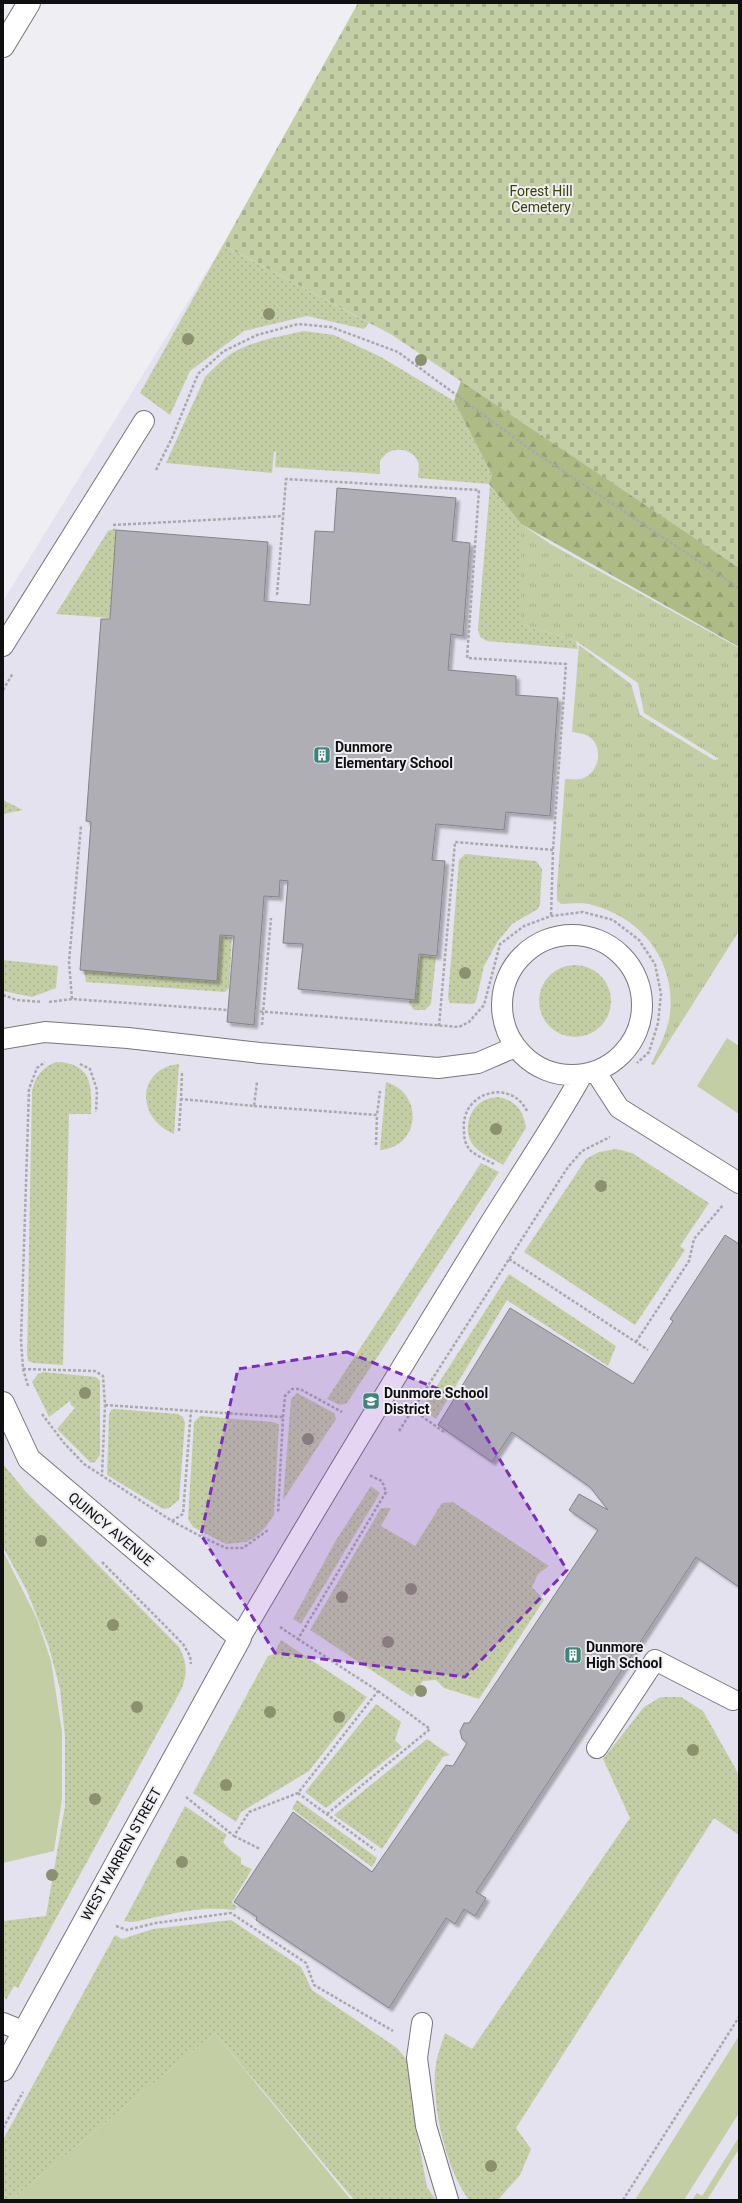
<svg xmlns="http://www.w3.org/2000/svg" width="742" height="2203" font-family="Roboto,sans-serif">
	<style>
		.built { fill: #e4e2ee }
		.grass { fill: url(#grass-dots) }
		.forest { fill: url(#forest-firs) }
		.cemetery { fill: url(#cemetery-stones) }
		.park { fill: url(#park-tufts) }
		.garden { fill: #c4cea5 }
		.building { fill: #aeaeb4; stroke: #838489; filter: url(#shadow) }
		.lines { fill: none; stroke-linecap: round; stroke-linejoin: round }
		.service-casing { stroke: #77777c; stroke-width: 22 }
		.minor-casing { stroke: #77777c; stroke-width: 24 }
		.path { stroke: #a9a8ac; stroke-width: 2.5; stroke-dasharray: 3 2; stroke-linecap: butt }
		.service { stroke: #fff; stroke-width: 20 }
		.minor { stroke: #fff; stroke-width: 22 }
		.tree { fill: #8b906e }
		.marked { fill: #7b2cbf; fill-opacity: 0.2; stroke: #7b2cbf; stroke-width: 3; stroke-dasharray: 8 5; stroke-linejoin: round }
		.labels { text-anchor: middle; stroke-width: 4; stroke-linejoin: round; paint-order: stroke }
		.park-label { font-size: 14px; fill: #3a4302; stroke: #efeef3 }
		.poi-label { font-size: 14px; font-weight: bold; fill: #0f0f11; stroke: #efeef3; text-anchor: start }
		.street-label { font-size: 14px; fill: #0f0f11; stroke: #efeef3 }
	</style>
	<defs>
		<pattern id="grass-dots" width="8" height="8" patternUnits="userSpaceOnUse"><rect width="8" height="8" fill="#c4cea5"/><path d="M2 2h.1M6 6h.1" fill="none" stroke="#a7b08d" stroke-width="1.8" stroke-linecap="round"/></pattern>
		<pattern id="forest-firs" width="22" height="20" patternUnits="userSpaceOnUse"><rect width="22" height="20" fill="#afbb85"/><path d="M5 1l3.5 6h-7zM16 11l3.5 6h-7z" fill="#95a072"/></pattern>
		<pattern id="cemetery-stones" width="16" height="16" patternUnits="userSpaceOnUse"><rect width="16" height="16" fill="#c4cea5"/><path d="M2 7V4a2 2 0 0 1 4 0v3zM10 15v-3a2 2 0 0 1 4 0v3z" fill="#a7b08d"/></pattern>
		<pattern id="park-tufts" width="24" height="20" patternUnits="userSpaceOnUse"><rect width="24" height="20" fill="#c4cea5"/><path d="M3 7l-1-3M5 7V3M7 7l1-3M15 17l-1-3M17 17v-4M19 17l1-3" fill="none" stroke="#a7b08d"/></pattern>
		<filter id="shadow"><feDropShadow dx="3.5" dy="3.5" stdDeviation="1" flood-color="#0004"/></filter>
	</defs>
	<rect width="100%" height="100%" fill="#efeef3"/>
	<path class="built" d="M223,245L392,335L739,568V2200H3V601Z"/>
	<path class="grass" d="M223,245L369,323L364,329L307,316L244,331L190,371L170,415L140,393Z
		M304,331L334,335L381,357L454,401L492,475L489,484L418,478C418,473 420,466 418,462C414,450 398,447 389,452C385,454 382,458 380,461V474L275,467L276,451L274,452L272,473L166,463L205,377C214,368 224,357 236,351C256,340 282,336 304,331Z
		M490,486L521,524V624L576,641L578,649L487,641L480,637L478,629Z
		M116,528L110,618L56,614L108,531Z
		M3,800L23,810L3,814Z
		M465,854L536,861L542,869L540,904L538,909L512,924L498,941L484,966L476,1001L473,1004L450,1003L448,998L459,860Z
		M220,936L232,937L229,988L225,992L86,982L84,970L216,981Z
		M420,955L436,957L431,1004L425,1010H414L409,1003L410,999L415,1000Z
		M3,960L58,966L56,988L32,997L3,991Z
		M539 1001a36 36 0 1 1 72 0a36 36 0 1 1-72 0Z
		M56,1062C92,1063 92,1085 91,1114H69L63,1365L34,1363L28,1361L27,1355L32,1091C35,1076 43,1067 56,1062Z
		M179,1064L174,1134C134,1117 138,1068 179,1064Z
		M386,1082C425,1094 420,1147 380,1150Z
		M497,1097C516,1100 523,1110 526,1128L503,1165C494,1159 482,1155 475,1147C463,1135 467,1112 480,1103C485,1099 491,1098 497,1097Z
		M616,1149L632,1153L709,1203L680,1246L685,1250L635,1325L524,1252L586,1159L599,1152Z
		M481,1163L499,1172L347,1403L340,1405L327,1399Z
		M509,1274L616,1346L608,1366L507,1300L436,1419L422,1409Z
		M43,1372L96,1377L100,1381V1455L95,1462L91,1463L57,1429L75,1408L71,1405L70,1401L49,1417L32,1382L38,1374Z
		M297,1393L334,1413L336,1419L283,1500L291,1399Z
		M115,1409L178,1414L183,1417L185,1423L179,1500L169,1508L163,1509L107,1475L109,1415L111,1410Z
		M200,1416L272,1422L279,1424L274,1515L265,1528L254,1538L246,1542L226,1544L193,1527L188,1519L194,1422Z
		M3,1464L26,1492L179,1647C187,1662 188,1674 181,1690L18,1988L14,1986L6,2000L3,1994V1921L46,1916L65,1806V1737L60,1689L49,1647L27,1591L3,1547Z
		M371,1486L380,1493L301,1624L293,1619L335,1542Z
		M453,1502L549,1566L538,1574L532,1587L544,1600L479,1699L444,1688L436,1680L423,1681L412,1697L310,1630L381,1508H391L381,1526L415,1546L442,1503Z
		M281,1640L367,1697L309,1771L241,1812L236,1822L193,1793L268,1656L274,1654Z
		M661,1697H681L703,1711L739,1775V1835L714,1818L516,2128L531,2149L520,2175L498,2200H469C446,2170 430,2100 436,2063C438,2053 442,2043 445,2033L472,2049L630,1818L603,1759L644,1707Z
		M376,1704L401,1722L395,1740L402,1747L326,1808L305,1792Z
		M427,1739L450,1755L443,1757L382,1849L334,1815Z
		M297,1800L377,1858L372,1867L292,1809Z
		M185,1806L227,1835L223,1842L230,1850L241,1858V1864L252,1869L232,1902L237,1907L235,1910C200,1905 167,1915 133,1922L124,1921Z
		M231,1920L301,1967L312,1990L397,2048L413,2067L416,2129L427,2187L436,2200H354L215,2033L11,2200H3V2140L115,1935L122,1939L153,1929Z"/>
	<path class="forest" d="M461,381L739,567V647L521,524L489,484L492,475L454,401Z"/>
	<path class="cemetery" d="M358,3H739V568L392,335L223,245Z"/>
	<path class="park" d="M521,524L552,545L739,648V931L654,1065L651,1064C659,1048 668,1031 670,1013C676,961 641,917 592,905C583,902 571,904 561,904L557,900V888L565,779C570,779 577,780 581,779C598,774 603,752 593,740C588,734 579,733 572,732L579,645L631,684L640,715L714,760L719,759L644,713L638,683L576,641L521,624Z"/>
	<path class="garden" d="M727,1038L739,1046V1114L697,1086Z
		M3,1551L37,1619L51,1661L62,1732V1799L54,1851L3,1863Z
		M215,2033L351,2200H11Z
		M739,2036V2113L684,2200H635Z
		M739,2137V2149L707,2200H692L697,2193L702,2196Z"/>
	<path class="building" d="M337,488L456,498L452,541L470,543L463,636L451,634L448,670L516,676V695L558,698L550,816L506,812L504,830L436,824L432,860L445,861L437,956L419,954L415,1000L298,989L303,944L283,943L288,881L280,880L279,897L264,896L254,1025L227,1022L234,936L220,935L217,981L80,970L91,822L86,821L101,619H110L116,530L268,542L264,601L310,605L315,531L334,532Z
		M725,1235L739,1244V1587L696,1557L476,1892L486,1898L475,1916L464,1909L455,1924L446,1918L389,2008L256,1920L257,1917L234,1902L293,1812L372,1872L446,1765L453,1766L467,1743L462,1739L460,1731L464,1723H469L598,1530L569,1510L579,1494L608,1510L590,1487L512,1432L492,1462L438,1425L510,1308L633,1384L673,1321L670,1319Z"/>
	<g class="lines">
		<defs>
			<path id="service" d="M3,646L144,421
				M502 1005a70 70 0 1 1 140 0a70 70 0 1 1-140 0Z
				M3,1039L45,1032L128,1038L260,1053L438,1068L478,1063L515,1047
				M595,1071L619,1108L739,1183
				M240,1638C317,1505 398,1373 479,1241C513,1185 550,1132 582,1075
				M597,1748L655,1660L733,1700
				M3,2023L25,2032
				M422,2023L417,2058L426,2126L448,2200"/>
			<path id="minor" d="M3,46L29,3
				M3,1403L29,1459L240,1638L3,2070"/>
		</defs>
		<use href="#service" class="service-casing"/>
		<use href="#minor" class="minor-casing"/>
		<path class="path" d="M156,470L172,438L198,374L224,351L257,335L298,324L331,327L398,352L527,447L739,588
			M113,525L283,516
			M277,595L286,479L479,490L467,658L566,664L553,850
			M3,690L13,673
			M3,995L17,1000L42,1002
			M72,999L69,962L81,826
			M49,1002L72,999L228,1010
			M255,1011L459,1027L469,1022L484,1005L500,944L524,926L551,916L583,912L613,920L639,940L655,964L661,994L658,1023L649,1052L637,1063
			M262,1025L271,918
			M439,1026L455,842L553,850L551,916
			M80,1064L90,1069L97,1090L96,1112
			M182,1073L181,1099L254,1106L257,1082
			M254,1106L377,1115L380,1091
			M179,1131L181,1099
			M376,1145L377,1115
			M494,1164C487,1160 476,1156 470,1150C465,1144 464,1138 464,1130C460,1093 510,1077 527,1111
			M509,1259L648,1350
			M636,1342L689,1261L694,1239L723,1205
			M23,1369L95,1371L103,1376L105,1405L102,1475
			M28,1386L23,1369L21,1340L29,1089L37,1068L45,1062
			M105,1405L283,1417L278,1513
			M413,1410L444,1432
			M42,1414L64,1443L84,1464L172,1521L202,1537L226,1548H243L268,1530
			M283,1417L285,1396L292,1389H300L342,1412
			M399,1431L568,1167L582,1151L610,1137
			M172,1521L183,1514L191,1410
			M102,1562L183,1644L190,1656L191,1664
			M280,1627L298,1639L386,1492L382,1481L369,1475
			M298,1793L375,1850
			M186,1797L234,1836L249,1812L298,1793L378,1691L298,1639
			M327,1814L430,1729L378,1691
			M234,1836L260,1849
			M116,1926L127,1930L156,1923L231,1913L306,1963L314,1985L393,2031
			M3,2128L23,2092
			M623,2200L739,2017"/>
		<use href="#service" class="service"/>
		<use href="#minor" class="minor"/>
	</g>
	<g class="tree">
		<circle cx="269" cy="314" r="6"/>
		<circle cx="188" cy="339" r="6"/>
		<circle cx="421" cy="360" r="6"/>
		<circle cx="465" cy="973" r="6"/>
		<circle cx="496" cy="1129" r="6"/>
		<circle cx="601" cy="1186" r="6"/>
		<circle cx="85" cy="1393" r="6"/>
		<circle cx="308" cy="1439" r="6"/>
		<circle cx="41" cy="1541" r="6"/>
		<circle cx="411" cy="1589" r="6"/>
		<circle cx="342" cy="1597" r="6"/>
		<circle cx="113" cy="1625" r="6"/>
		<circle cx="388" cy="1642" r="6"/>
		<circle cx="421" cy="1691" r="6"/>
		<circle cx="137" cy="1707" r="6"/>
		<circle cx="270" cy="1712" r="6"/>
		<circle cx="339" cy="1717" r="6"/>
		<circle cx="693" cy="1750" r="6"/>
		<circle cx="226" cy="1785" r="6"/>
		<circle cx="95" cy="1799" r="6"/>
		<circle cx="182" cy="1862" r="6"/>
		<circle cx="52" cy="1875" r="6"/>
		<circle cx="491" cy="2166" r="6"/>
	</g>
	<path class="marked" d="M347,1352L463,1399L567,1570L465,1677L275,1653L201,1535L238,1369Z"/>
	<defs>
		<symbol id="building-square" viewBox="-11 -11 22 22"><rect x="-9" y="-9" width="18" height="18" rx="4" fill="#3e847b" stroke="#efeef3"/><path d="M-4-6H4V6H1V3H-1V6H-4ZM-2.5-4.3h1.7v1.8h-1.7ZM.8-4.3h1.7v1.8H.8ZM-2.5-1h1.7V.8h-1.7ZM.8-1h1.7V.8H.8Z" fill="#fff"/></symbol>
		<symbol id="school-square" viewBox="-11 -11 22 22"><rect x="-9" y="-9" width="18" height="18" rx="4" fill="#3e847b" stroke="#efeef3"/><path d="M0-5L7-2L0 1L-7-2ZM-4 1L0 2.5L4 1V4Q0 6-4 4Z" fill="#fff"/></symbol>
	</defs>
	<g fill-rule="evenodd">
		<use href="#building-square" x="312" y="745" width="20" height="20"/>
		<use href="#school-square" x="361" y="1391" width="20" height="20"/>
		<use href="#building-square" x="563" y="1645" width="20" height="20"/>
	</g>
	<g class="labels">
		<g class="park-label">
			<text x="541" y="196">Forest Hill<tspan x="541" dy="16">Cemetery</tspan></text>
		</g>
		<g class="poi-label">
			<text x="335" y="752">Dunmore<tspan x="335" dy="16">Elementary School</tspan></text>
			<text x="384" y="1398">Dunmore School<tspan x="384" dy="16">District</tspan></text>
			<text x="586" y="1652">Dunmore<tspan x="586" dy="16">High School</tspan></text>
		</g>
		<g class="street-label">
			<text transform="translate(111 1529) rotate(40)" y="5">QUINCY AVENUE</text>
			<text transform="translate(121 1854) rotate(-61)" y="5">WEST WARREN STREET</text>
		</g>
	</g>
	<rect width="742" height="2203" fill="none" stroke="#0f0f11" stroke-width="8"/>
</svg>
